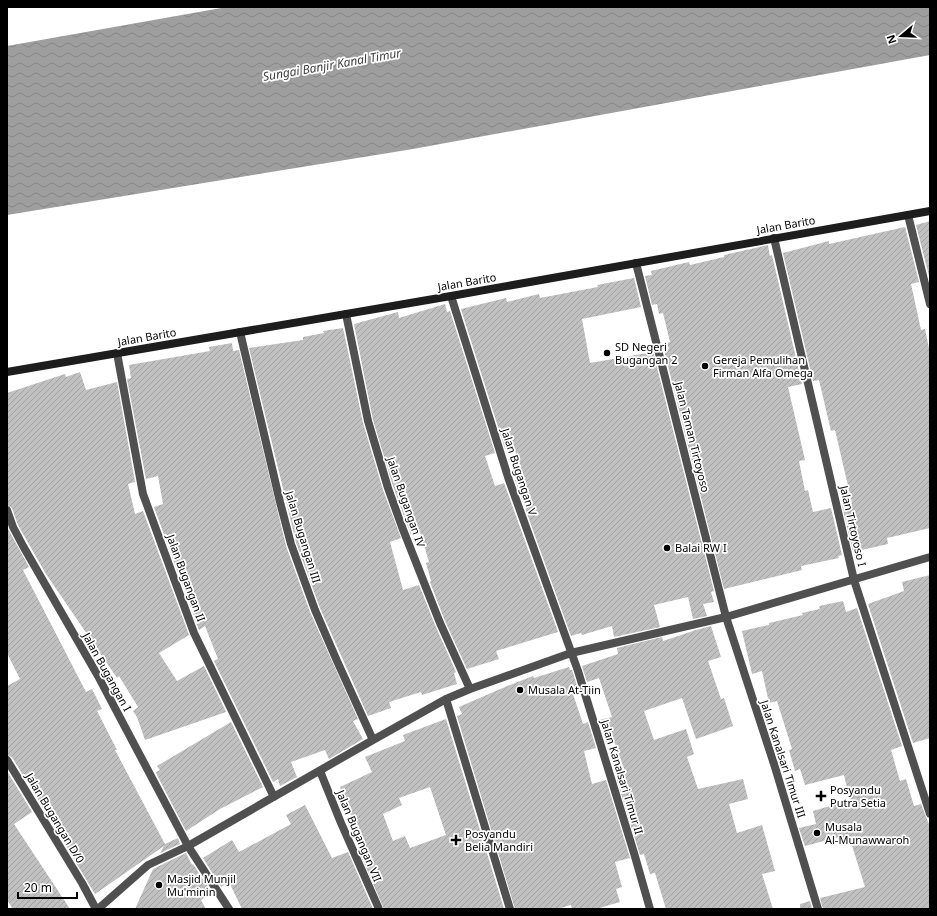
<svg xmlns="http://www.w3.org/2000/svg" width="937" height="916" font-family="'Noto Sans',sans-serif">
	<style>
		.water { fill: url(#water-waves) }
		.building { fill: url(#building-hatch); fill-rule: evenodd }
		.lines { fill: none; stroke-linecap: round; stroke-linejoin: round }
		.street { stroke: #505050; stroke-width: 8 }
		.secondary { stroke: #1d1d1d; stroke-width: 8 }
		.poi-dot { fill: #000; stroke: #fff; stroke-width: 1.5 }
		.labels { text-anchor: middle; stroke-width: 3.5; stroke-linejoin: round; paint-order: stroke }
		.street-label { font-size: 11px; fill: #000; stroke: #fff }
		.poi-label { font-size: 11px; fill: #000; stroke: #fff; text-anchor: start }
		.water-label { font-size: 12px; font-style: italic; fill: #3f3f3f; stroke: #fff }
	</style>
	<defs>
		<pattern id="water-waves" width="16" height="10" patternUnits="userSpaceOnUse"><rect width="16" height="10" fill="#9e9e9e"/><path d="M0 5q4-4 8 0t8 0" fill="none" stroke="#868686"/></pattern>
		<pattern id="building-hatch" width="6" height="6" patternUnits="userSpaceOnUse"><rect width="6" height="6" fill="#c0c0c0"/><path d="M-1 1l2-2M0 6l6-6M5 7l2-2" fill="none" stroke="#a3a3a3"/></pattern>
	</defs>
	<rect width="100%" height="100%" fill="#fff"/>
	<path class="water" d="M227,7H930V55L413,149L7,215V46Z"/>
	<path class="building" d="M930,221V280L916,225Z
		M905,227L919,282L911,284L921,330L925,329L930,353V528L887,538L888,544L853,552L842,505L852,503L845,473L835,430L831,431L819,380L813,381L783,253L829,241V244Z
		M768,245L770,256L772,255L802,384L788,387L805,460L799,461L805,491L808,490L813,512L831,508L842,555L838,556L839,558L801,566L802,570L724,589L664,350L669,349L667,343L670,342L663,313L659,314L657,304L652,305L645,276L652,275L651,271L689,262L690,265L724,257V255Z
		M634,278L641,307L582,319L590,363L653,352L714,591L711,592L714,602L703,604L707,616L693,619L688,597L654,605L660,627L614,637L612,626L582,635L581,633L571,636L515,480L524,477L514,447L505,449L461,309L506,298L507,302L539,294L540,298L598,287L597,285Z
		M445,304L447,312L450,311L495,453L485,456L495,486L504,483L558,632L496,651L499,659L467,669L445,621L430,582L431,581L426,563L429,562L420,532L411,535L393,486L373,420L354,324L398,312L399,318Z
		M343,328L363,423L383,490L401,538L390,542L403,590L419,585L435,625L456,672L454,673L457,684L422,695L421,692L389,702L391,708L368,716L320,608L296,542L249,348L303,340V337L324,333L323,331Z
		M232,343L233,351L239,350L286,546L310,612L358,719L353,721L363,739L329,759L325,750L291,762L297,777L280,786L278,779L273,782L214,661L218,659L205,626L199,630L154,507L163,504L158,476L146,479L127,379L131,378L129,365L210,351L209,347Z
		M80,372L86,390L117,382L135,482L128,484L135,514L143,511L189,635L159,653L177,681L204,666L226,712L145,740L137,717L133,711L138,707L119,676L117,678L46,574L18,525L12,508L7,505V393L65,374L66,377Z
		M7,527L29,567L23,570L86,692L92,689L102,709L97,711L117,750H115L165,844L178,838L180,844L160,853L164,846L95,894L12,757L7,755V686L20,679L7,653Z
		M930,575V738L913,743L868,604L904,591L902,582Z
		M843,601L846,612L857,608L902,746L891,750L900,781L906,779L914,806L921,804L930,827V909H823L820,898L865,887L849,836L840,838L839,837L805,846L799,828L816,824L813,811L850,800L844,775L805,785L800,769L795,771L789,750L792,749L777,701L769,703L762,671L752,674L742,631L769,625V623L803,615L802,613L820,609L819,606Z
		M711,626L721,657L708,661L721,699L724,698L733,726L696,739L682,698L644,711L654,740L686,729L694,754L687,757L698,789L743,779L748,799L729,804L737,833L762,825L775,871L762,874L773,909H666L655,873L650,874L644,854L640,855L616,777L626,774L615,743L607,745L599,720L612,717L599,678L587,682L582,666L618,654L617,648L662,637L663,641L696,630Z
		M569,667L570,670H572L577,686L571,688L583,724L588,722L596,748L584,751L592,784L606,780L630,858L615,862L622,887L616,889L620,902L596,909H572L571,905L557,909H515L457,716L462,714L459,707L505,687L533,676L534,678Z
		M446,719L504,909H384L358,849L363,847L340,787L372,772L365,757L405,741L403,735ZM430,787L446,835L410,848L405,836L393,841L383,814L402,805L399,798Z
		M231,722L263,787L220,809L186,831L157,775L156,772L160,770L157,766Z
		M7,771L32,812L14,824L70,909H13L7,900Z
		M305,805L332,858L348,852L373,909H242L229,882L221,887L203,858L232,840L239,852L291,824L286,815Z
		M186,853L192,865L193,864L212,893L201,900L206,909H135L153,869Z
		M810,901L812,909H800V904Z"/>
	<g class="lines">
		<path class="street" d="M908,215L930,304
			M774,238L854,580L930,814
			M636,263L726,617L774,764L818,909
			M451,296L509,480L578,671L634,853L650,909
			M346,314L368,421L388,488L402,527L440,623L470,689
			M240,332L280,502L291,544L315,610L337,661L373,740
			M117,353L143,494L194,633L274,797
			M7,510L13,527L23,546L98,676L188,846L229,909
			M446,699L510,909
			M7,760L82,883L96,909
			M320,771L341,823L379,909
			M98,909L148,865L188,846L373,740L446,699L470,689L571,653L726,617L930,557"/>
		<path class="secondary" d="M7,372L451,296L930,211"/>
	</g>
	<g class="poi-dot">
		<circle cx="607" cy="353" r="4"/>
		<circle cx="705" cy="366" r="4"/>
		<circle cx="667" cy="548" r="4"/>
		<circle cx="520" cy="690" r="4"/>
		<path d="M819 790h4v4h4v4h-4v4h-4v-4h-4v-4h4z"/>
		<circle cx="817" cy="833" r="4"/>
		<path d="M454 834h4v4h4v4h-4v4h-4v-4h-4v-4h4z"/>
		<circle cx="159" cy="885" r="4"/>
	</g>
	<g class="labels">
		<g class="street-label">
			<text transform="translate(786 225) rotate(-10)" y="4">Jalan Barito</text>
			<text transform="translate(467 282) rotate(-10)" y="4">Jalan Barito</text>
			<text transform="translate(147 337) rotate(-10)" y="4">Jalan Barito</text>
			<text transform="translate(692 437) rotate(76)" y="4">Jalan Taman Tirtoyoso</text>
			<text transform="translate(519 472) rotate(72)" y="4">Jalan Bugangan V</text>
			<text transform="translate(406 502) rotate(71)" y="4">Jalan Bugangan IV</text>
			<text transform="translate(853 526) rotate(77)" y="4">Jalan Tirtoyoso I</text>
			<text transform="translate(303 537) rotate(73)" y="4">Jalan Bugangan III</text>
			<text transform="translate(186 578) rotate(70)" y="4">Jalan Bugangan II</text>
			<text transform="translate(107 672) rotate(61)" y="4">Jalan Bugangan I</text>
			<text transform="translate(783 759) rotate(72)" y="4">Jalan Kanalsari Timur III</text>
			<text transform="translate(622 777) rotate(73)" y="4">Jalan Kanalsari Timur II</text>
			<text transform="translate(55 818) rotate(59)" y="4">Jalan Bugangan D/0</text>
			<text transform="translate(359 836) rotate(67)" y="4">Jalan Bugangan VII</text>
		</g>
		<g class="poi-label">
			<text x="615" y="351">SD Negeri<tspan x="615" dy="13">Bugangan 2</tspan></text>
			<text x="713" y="364">Gereja Pemulihan<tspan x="713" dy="13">Firman Alfa Omega</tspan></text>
			<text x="675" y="552">Balai RW I</text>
			<text x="528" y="694">Musala At-Tiin</text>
			<text x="830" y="794">Posyandu<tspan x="830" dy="13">Putra Setia</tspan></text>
			<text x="825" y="831">Musala<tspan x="825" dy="13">Al-Munawwaroh</tspan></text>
			<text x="465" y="838">Posyandu<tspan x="465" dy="13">Belia Mandiri</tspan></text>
			<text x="167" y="883">Masjid Munjil<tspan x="167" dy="13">Mu'minin</tspan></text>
		</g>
		<g class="water-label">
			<text transform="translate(332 65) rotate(-10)" y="4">Sungai Banjir Kanal Timur</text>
		</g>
	</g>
	<rect width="937" height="916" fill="none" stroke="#000000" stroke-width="16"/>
	<g transform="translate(901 36) rotate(251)" stroke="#ffffff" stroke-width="3" paint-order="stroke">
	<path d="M0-3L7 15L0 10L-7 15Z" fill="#000000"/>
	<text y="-6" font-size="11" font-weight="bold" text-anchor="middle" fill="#000000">N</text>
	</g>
	<path d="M18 892v6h59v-6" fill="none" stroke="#000000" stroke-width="2"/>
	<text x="24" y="892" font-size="12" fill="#000000" stroke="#ffffff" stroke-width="3" paint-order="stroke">20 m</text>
</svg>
